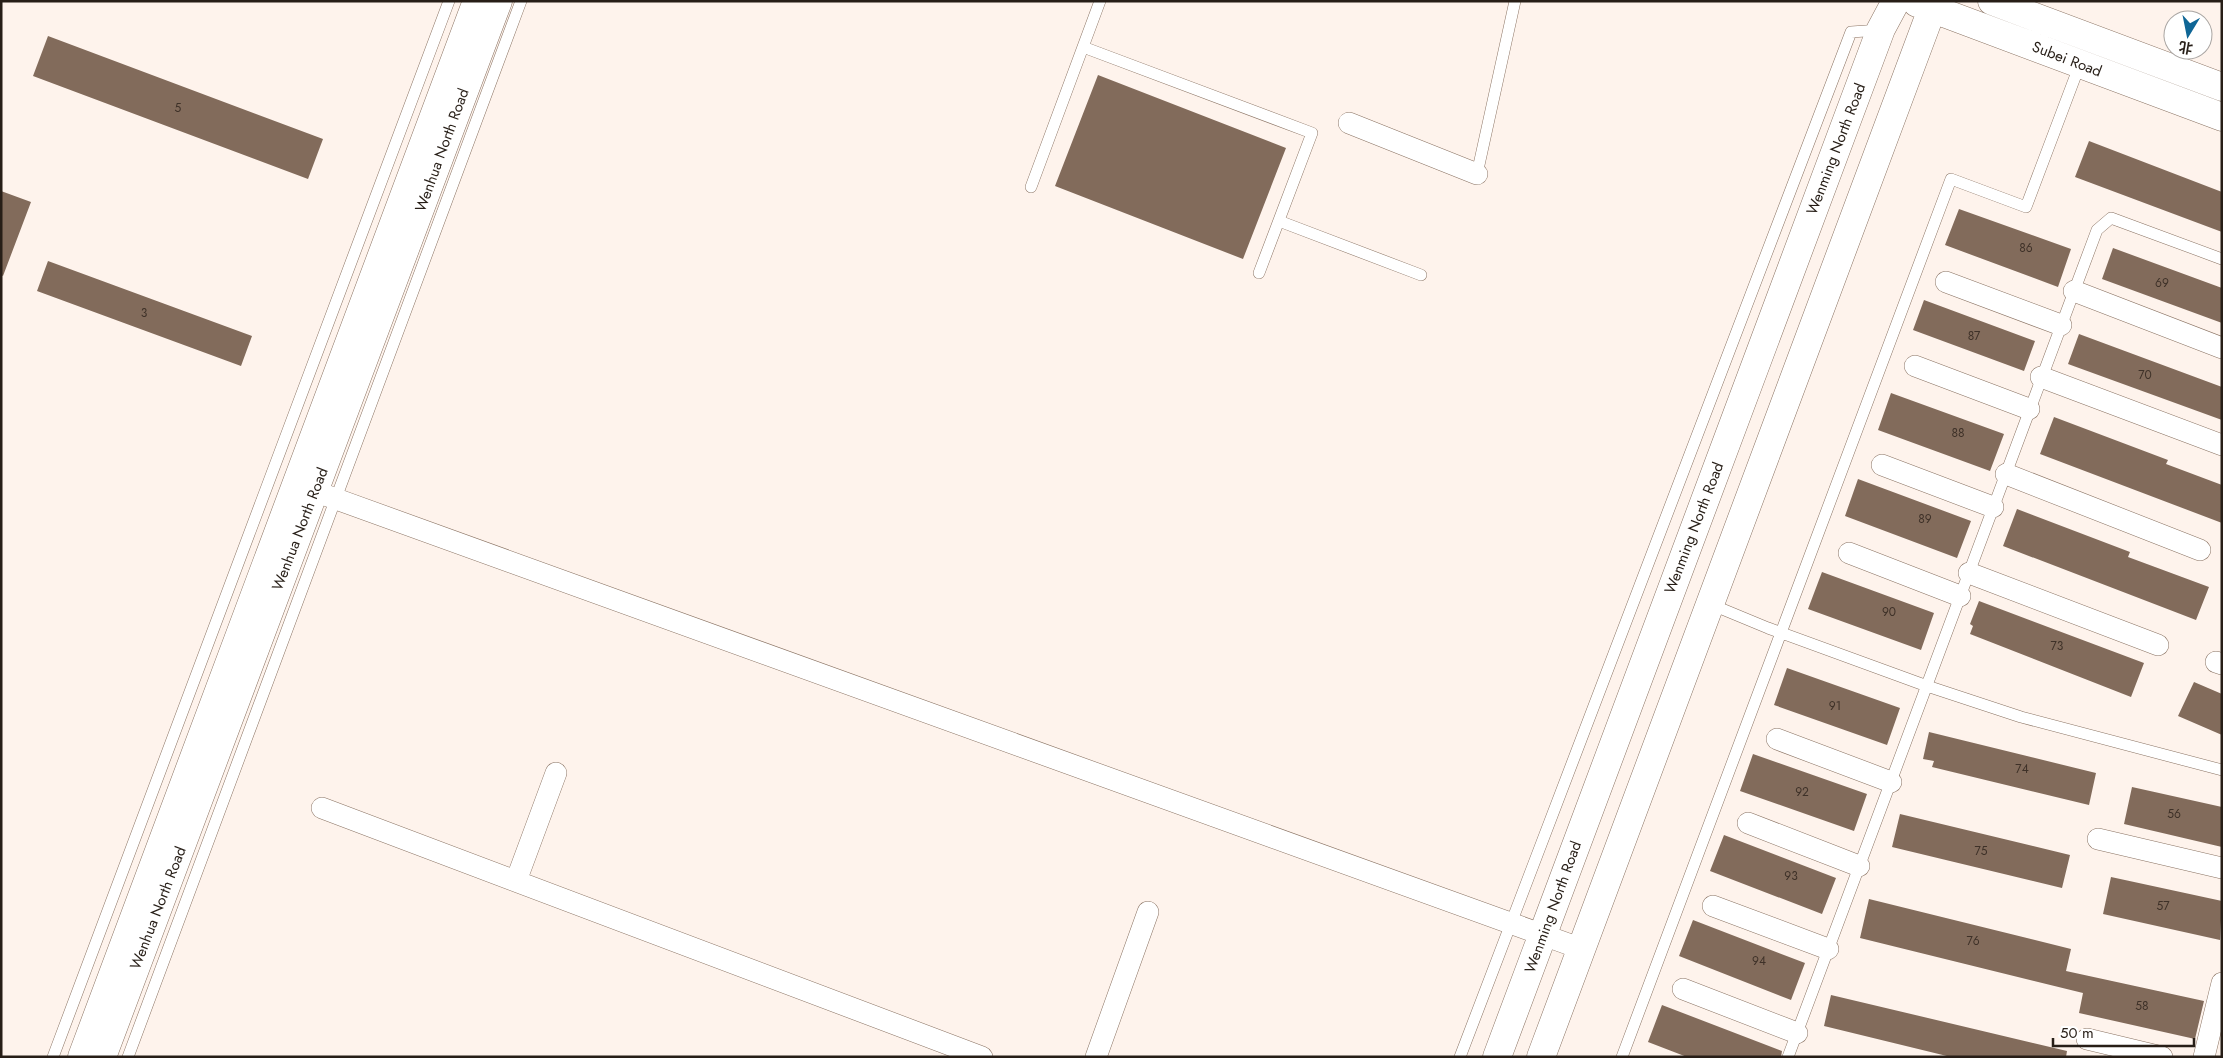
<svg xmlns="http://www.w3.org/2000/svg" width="2223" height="1058" font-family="Jost,'Noto Sans SC',sans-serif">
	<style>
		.building { fill: #826b5b }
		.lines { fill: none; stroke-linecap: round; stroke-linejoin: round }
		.lane-casing { stroke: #8a7363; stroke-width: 12 }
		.street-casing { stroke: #8a7363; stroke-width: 22 }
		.secondary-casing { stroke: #8a7363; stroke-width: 29 }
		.lane { stroke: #fff; stroke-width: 11 }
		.street { stroke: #fff; stroke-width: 21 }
		.secondary { stroke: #fff; stroke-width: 28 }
		.labels { text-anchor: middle; stroke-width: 5; stroke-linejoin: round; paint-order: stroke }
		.number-label { font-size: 12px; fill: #3e3128 }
		.street-label { font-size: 15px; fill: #271e17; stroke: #fff }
	</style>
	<rect width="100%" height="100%" fill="#fef3ec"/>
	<path class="building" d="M48,36L323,139L308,179L33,76Z
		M1098,75L1286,148L1243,259L1055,186Z
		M2089,141L2222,192V232L2075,177Z
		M1,191L31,202L3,276L1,275Z
		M1959,209L2071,249L2058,287L1945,245Z
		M2113,248L2222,288V323L2102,279Z
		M48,261L252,336L241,366L37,291Z
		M1924,300L2035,341L2024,371L1913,330Z
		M2079,334L2222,387V420L2068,364Z
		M1891,393L2004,434L1990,471L1878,430Z
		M2054,417L2168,460L2166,464L2222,485V523L2040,454Z
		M1858,479L1971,521L1957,558L1845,516Z
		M2017,509L2130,552L2128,557L2209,587L2196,620L2003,546Z
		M1822,572L1934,613L1921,650L1808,609Z
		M1979,601L2144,663L2131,697L1970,634L1973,626L1970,624Z
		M1787,668L1900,708L1887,745L1774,705Z
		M2194,682L2222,694V735L2178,716Z
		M1929,732L2096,773L2089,805L1932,767L1934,761L1923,759Z
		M1753,754L1867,794L1854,831L1740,791Z
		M2132,787L2222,807V847L2124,824Z
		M1900,814L2070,855L2062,888L1892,847Z
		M1724,835L1836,878L1822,914L1710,871Z
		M2111,877L2222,901L2220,940L2103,914Z
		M1869,899L2071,949L2066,971L2204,1001L2195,1039L2079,1013L2083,993L1860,938Z
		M1693,920L1805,963L1791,1000L1679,956Z
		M1831,995L2067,1051L2066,1057H1951L1824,1026Z
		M1662,1005L1782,1051L1781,1057H1687L1648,1042Z"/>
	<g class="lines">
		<defs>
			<path id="lane" d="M1083,47L1312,133L1259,273
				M1477,174L1515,1
				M1031,187L1100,1
				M1279,221L1421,275
				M1710,604L1768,628L1927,686L2021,717L2222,770
				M53,1057L449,1
				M128,1057L521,1
				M1460,1057L1851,32L1880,30
				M1622,1057L1951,179L2026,207L2080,64
				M1788,1057L2097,230L2111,218L2222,259"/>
			<path id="street" d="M1349,123L1477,174
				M1946,282L2061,325
				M2074,291L2222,348
				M1915,366L2029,409
				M2041,377L2222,445
				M1882,465L1993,507
				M2006,474L2200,550
				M314,491L1582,949
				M1849,553L1960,596
				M1969,573L2158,645
				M2216,662L2222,664
				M1777,739L1891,782
				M322,808L982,1057
				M1748,823L1859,866
				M2098,839L2222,868
				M516,881L556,773
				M1713,906L1828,949
				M1683,989L1797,1033
				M2087,1039L2162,1057
				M1096,1057L1148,912
				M2204,1057L2222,983"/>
			<path id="secondary" d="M1992,1L2222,87
				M1917,3L2222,117
				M82,1057L477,1
				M102,1057L498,1
				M1497,1057L1881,29L1896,1
				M1541,1057L1935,1"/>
		</defs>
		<use href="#lane" class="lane-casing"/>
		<use href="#street" class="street-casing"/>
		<use href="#secondary" class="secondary-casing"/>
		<use href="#lane" class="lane"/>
		<use href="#street" class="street"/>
		<use href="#secondary" class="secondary"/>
	</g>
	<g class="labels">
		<g class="number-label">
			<text x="178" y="112">5</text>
			<text x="2026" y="252">86</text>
			<text x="2162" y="287">69</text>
			<text x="144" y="317">3</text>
			<text x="1974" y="340">87</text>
			<text x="2145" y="379">70</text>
			<text x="1958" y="437">88</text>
			<text x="1925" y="523">89</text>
			<text x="1889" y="616">90</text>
			<text x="2057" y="650">73</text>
			<text x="1835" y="710">91</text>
			<text x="2022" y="773">74</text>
			<text x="1802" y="796">92</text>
			<text x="2174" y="818">56</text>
			<text x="1981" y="855">75</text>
			<text x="1791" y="880">93</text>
			<text x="2163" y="910">57</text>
			<text x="1973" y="945">76</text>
			<text x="1759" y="965">94</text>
			<text x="2142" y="1010">58</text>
		</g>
		<g class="street-label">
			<text transform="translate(2067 59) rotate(21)" y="5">Subei Road</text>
			<text transform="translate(1836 149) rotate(-69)" y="5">Wenming North Road</text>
			<text transform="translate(442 150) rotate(-70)" y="5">Wenhua North Road</text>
			<text transform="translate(1694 528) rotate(-69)" y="5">Wenming North Road</text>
			<text transform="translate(300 529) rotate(-69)" y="5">Wenhua North Road</text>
			<text transform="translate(1553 907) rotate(-70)" y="5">Wenming North Road</text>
			<text transform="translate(158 908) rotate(-69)" y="5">Wenhua North Road</text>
		</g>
	</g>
	<rect width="2223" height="1058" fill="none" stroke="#271e17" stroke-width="5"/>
	<g transform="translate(2188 35) rotate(190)"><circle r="24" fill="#ffffff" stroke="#a9a5a2"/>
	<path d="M0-4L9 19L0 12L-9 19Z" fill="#0f6696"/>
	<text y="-8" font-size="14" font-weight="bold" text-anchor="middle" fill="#271e17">北</text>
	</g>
	<path d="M2053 1038v8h141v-8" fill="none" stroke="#271e17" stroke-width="2.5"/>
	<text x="2060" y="1038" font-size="15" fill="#271e17" stroke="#ffffff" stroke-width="4" paint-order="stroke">50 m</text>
</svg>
